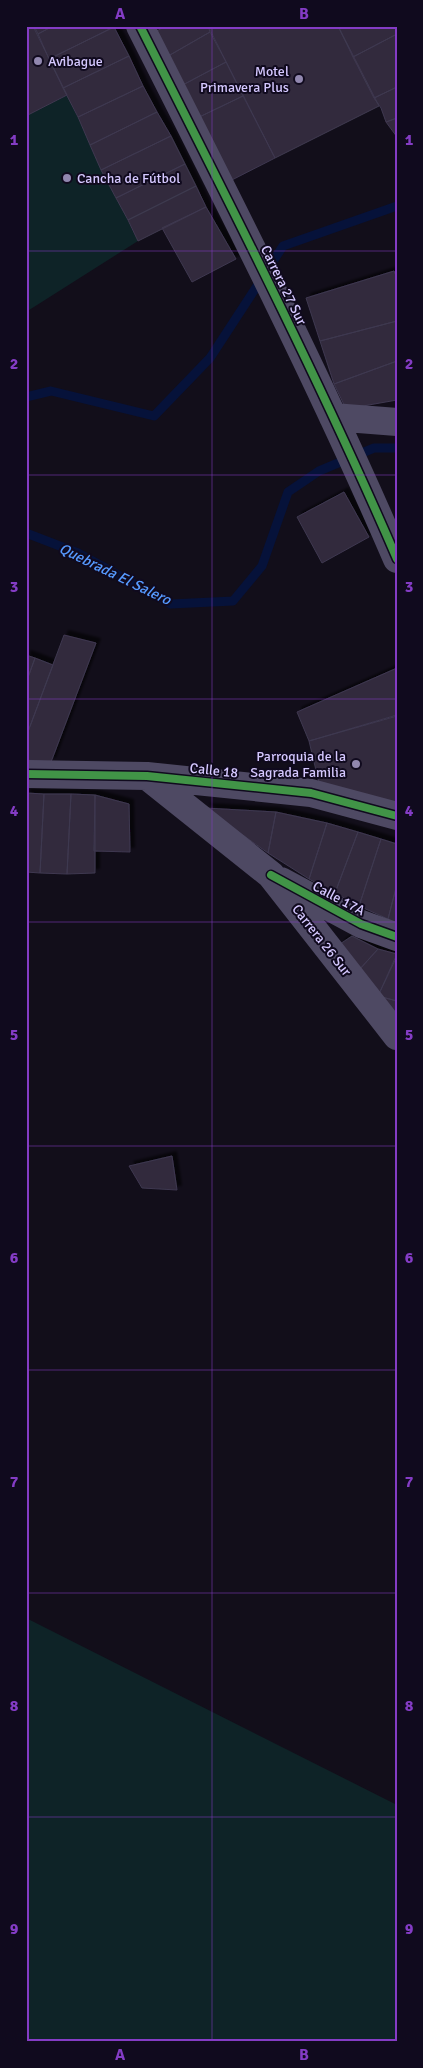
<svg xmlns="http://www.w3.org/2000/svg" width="423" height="2068" font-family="Signika,sans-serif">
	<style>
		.green { fill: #0e2327 }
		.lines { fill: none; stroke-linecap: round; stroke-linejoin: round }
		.stream { stroke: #06123a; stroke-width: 9 }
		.building { fill: #312b3e; stroke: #3f3850; filter: url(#shadow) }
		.street { stroke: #4e4963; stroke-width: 28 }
		.cycleway-casing { stroke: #100a1e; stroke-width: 11 }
		.cycleway { stroke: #419447; stroke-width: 8 }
		.grid { fill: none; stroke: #843cc5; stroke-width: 1; stroke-opacity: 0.55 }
		.poi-dot { fill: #9187af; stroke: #100a1e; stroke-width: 2 }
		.labels { text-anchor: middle; stroke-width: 4; stroke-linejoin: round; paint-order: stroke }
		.poi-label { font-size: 14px; fill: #d5c8ff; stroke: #100a1e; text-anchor: start }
		.street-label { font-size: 14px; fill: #d5c8ff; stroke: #100a1e }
		.water-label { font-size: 15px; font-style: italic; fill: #569aff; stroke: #100a1e }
		.neatline { fill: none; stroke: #843cc5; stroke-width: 2 }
		.grid-label { font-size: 16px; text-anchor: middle; font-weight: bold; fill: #843cc5 }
	</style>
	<defs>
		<filter id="shadow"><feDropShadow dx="4.5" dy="-4.5" stdDeviation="1" flood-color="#0009"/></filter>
	</defs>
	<rect width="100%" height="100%" fill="#120e1a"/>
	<path class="green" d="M67,95L138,241L26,312V116Z
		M26,1618L397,1805V2042H26Z"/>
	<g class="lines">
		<path class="stream" d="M26,397L51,391L154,416L210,358L283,246L397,206
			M26,533L78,553L171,604L233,601L262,566L288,492L319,471L374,448H397"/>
	</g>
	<path class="building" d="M26,26H33L67,95L26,116Z
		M34,26H53L38,34Z
		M53,26H113L114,27L49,59L38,34Z
		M166,26H208L210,32L163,59L151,34Z
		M208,26H338L379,106L275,158Z
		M338,26H397V34L353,57Z
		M114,27L129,56L63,88L49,59Z
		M210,32L226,62L177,88L163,59Z
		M397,34V87L374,98L353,57Z
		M129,56L143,86L78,117L63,88Z
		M226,62L243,96L193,120L177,88Z
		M143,86L157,112L90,145L78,117Z
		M397,87V118L386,122L381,108L374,98Z
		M243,96L275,158L224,184L193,120Z
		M157,112L171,136L101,170L90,145Z
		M397,118V137L386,122Z
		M171,136L185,164L116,198L101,170Z
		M185,164L196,186L128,220L116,198Z
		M196,186L206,207L138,241L128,220Z
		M206,207L236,259L192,282L162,228Z
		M394,271L397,278V321L320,341L306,298Z
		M397,321V361L334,384L320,341Z
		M397,361V400L346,409L334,384Z
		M344,492L369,537L322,563L297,517Z
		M64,635L96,643L51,762L26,760V737Z
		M26,655L35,658L26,683Z
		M35,658L53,665L26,737V683Z
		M397,668V715L309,741L297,712Z
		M397,716V810L320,787L309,741Z
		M26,793L44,794L40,873L26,872Z
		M44,794H71L67,874L40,873Z
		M71,794L95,795V873L67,874Z
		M95,795L129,804L130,852L94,851Z
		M205,808L276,812L268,853Z
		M276,812L327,823L309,879L268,853Z
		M327,823L358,832L335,893L309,879Z
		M358,832L381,839L359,906L335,893Z
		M381,839L397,844V884L388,919L359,906Z
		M397,884V923L388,919Z
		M352,936L378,949L359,970L340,944Z
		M378,949L397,954L378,996L359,970Z
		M397,956V1001L378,996Z
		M378,996L397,1001V1017Z
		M172,1156L177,1190L142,1188L129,1166Z"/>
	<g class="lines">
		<path class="street" d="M140,26C229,202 319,378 397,559
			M333,417L397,422
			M26,774L147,776L311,793L397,816
			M147,776L271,875L397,1036
			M281,881L361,924L397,937"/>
		<defs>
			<path id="cycleway" d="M140,26C229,202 319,378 397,559
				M26,774L147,776L311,793L397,816
				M271,875L361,924L397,937"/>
		</defs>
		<use href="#cycleway" class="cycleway-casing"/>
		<use href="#cycleway" class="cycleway"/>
	</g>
	<path class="grid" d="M212,26V2042M26,251H397M26,475H397M26,699H397M26,922H397M26,1146H397M26,1370H397M26,1593H397M26,1817H397"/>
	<g class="poi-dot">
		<circle cx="38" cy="61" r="5"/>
		<circle cx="299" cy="79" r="5"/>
		<circle cx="67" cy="178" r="5"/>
		<circle cx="356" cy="764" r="5"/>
	</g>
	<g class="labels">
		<g class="poi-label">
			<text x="48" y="66">Avibague</text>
			<text x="289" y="76" text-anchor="end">Motel<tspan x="289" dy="16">Primavera Plus</tspan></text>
			<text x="77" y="183">Cancha de Fútbol</text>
			<text x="346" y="761" text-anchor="end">Parroquia de la<tspan x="346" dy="16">Sagrada Familia</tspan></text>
		</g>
		<g class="street-label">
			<text transform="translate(284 285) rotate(64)" y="5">Carrera 27 Sur</text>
			<text transform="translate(214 770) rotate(6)" y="5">Calle 18</text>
			<text transform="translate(339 898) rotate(28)" y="5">Calle 17A</text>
			<text transform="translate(322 940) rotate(52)" y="5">Carrera 26 Sur</text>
		</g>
		<g class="water-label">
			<text transform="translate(115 574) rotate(26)" y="5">Quebrada El Salero</text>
		</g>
	</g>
	<rect width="423" height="2068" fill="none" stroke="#100a1e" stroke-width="55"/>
	<rect x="28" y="28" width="368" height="2012" class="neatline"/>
	<g class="grid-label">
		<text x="120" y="19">A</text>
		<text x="304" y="19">B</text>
		<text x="14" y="145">1</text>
		<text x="409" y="145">1</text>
		<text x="14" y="369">2</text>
		<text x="409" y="369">2</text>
		<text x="14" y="592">3</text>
		<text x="409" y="592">3</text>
		<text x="14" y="816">4</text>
		<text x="409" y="816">4</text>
		<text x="14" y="1040">5</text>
		<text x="409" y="1040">5</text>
		<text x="14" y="1263">6</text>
		<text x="409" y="1263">6</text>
		<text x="14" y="1487">7</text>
		<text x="409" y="1487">7</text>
		<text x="14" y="1711">8</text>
		<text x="409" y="1711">8</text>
		<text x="14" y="1934">9</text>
		<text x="409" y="1934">9</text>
		<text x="120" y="2060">A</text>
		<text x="304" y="2060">B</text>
	</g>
</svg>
